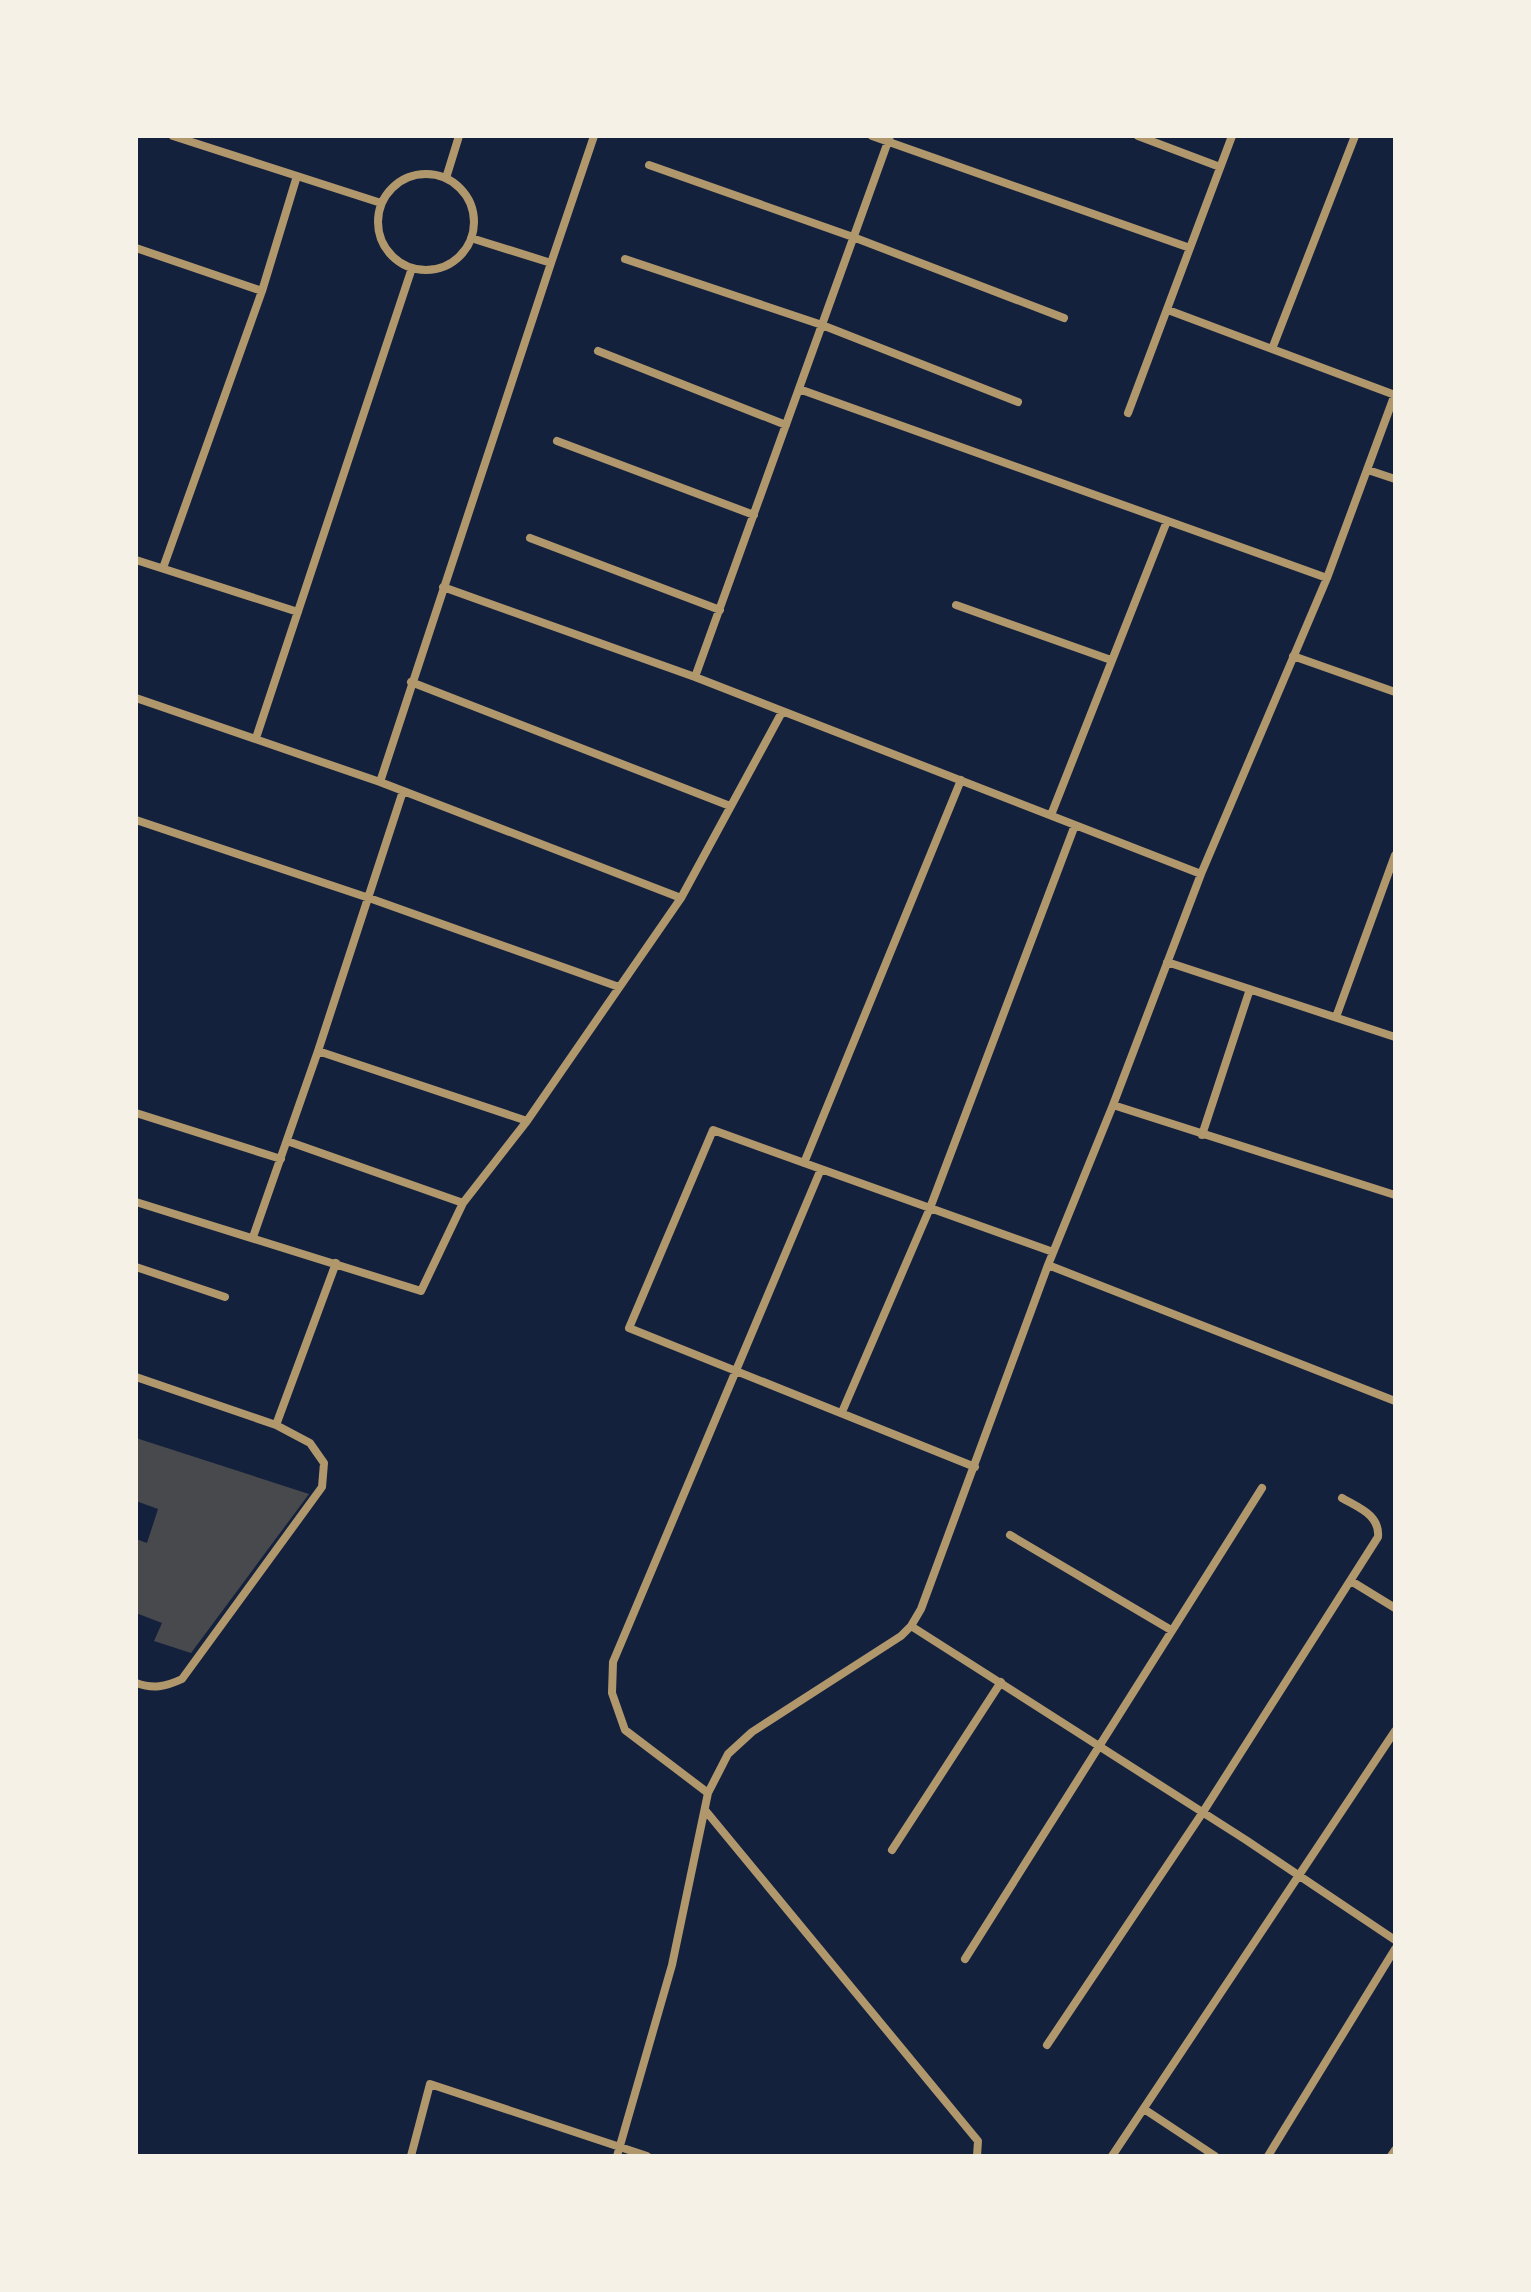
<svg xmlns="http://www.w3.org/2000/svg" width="1531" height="2292" font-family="'Titillium Web',sans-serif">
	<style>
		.building { fill: #48494c }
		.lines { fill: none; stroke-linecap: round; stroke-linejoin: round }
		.minor { stroke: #b1986c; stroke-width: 8 }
	</style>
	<rect width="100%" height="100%" fill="#14213d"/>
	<path class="building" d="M136,1438L309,1494L191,1653L154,1641L162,1623L136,1613V1539L147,1543L158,1509L136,1501Z"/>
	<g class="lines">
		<path class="minor" d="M173,136L381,203
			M872,136L1190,248
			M1138,136L1220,167
			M649,165L853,237L1064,318
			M378 222a48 48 0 1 1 96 0a48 48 0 1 1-96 0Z
			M446,178L459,136
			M471,238L551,263L594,136
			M136,248L262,291
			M625,259L822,325L1018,402
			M551,263L380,782L681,898
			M1168,310L1395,395
			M1272,349L1355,136
			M598,351L786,425
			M799,389L1327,578
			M1128,413L1232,136
			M557,441L754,515
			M1368,470L1395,479
			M530,538L720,610
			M136,560L298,612
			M163,568L262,291L297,176
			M443,587L695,677L1201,874
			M956,605L1111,660
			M1293,656L1395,692
			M695,677L890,136
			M411,682L730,806
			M136,698L380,782
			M256,738L412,268
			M1051,815L1167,521
			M136,820L369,898L619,987
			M1167,962L1395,1037
			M1336,1017L1395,855
			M318,1051L527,1121
			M1113,1105L1395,1195
			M136,1113L281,1159
			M1202,1135L1250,989
			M287,1141L463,1203
			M804,1163L961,780
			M821,1169L713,1130L629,1328L975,1467
			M136,1202L421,1291L463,1203L527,1121L681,898L782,712
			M253,1237L318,1051L403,791
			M1048,1265L1395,1401
			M136,1267L225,1297
			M136,1377L276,1425L310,1443L324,1463L322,1487L182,1679C165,1687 153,1689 136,1683
			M842,1412L930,1208L1075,825
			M276,1425L336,1263
			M1010,1535L1171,1630
			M1351,1581L1395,1608
			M911,1626L1246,1840L1395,1940
			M708,1793L625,1730L612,1693L613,1662L821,1169L1053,1252
			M705,1810L978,2141L977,2156
			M892,1850L1001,1682
			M965,1959L1262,1488
			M1047,2045L1203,1812L1378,1537C1380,1515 1359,1508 1342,1498
			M1144,2109L1215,2156
			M411,2156L430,2084L647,2156
			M617,2156L672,1965L708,1793L728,1754L752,1732L901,1636L911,1626L921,1609L1048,1265L1113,1105L1201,874L1327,578L1395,394
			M1112,2156L1395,1731
			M1268,2156L1395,1949
			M1391,2156L1395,2150"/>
	</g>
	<rect width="1531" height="2292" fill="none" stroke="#f6f1e7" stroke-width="276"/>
</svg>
